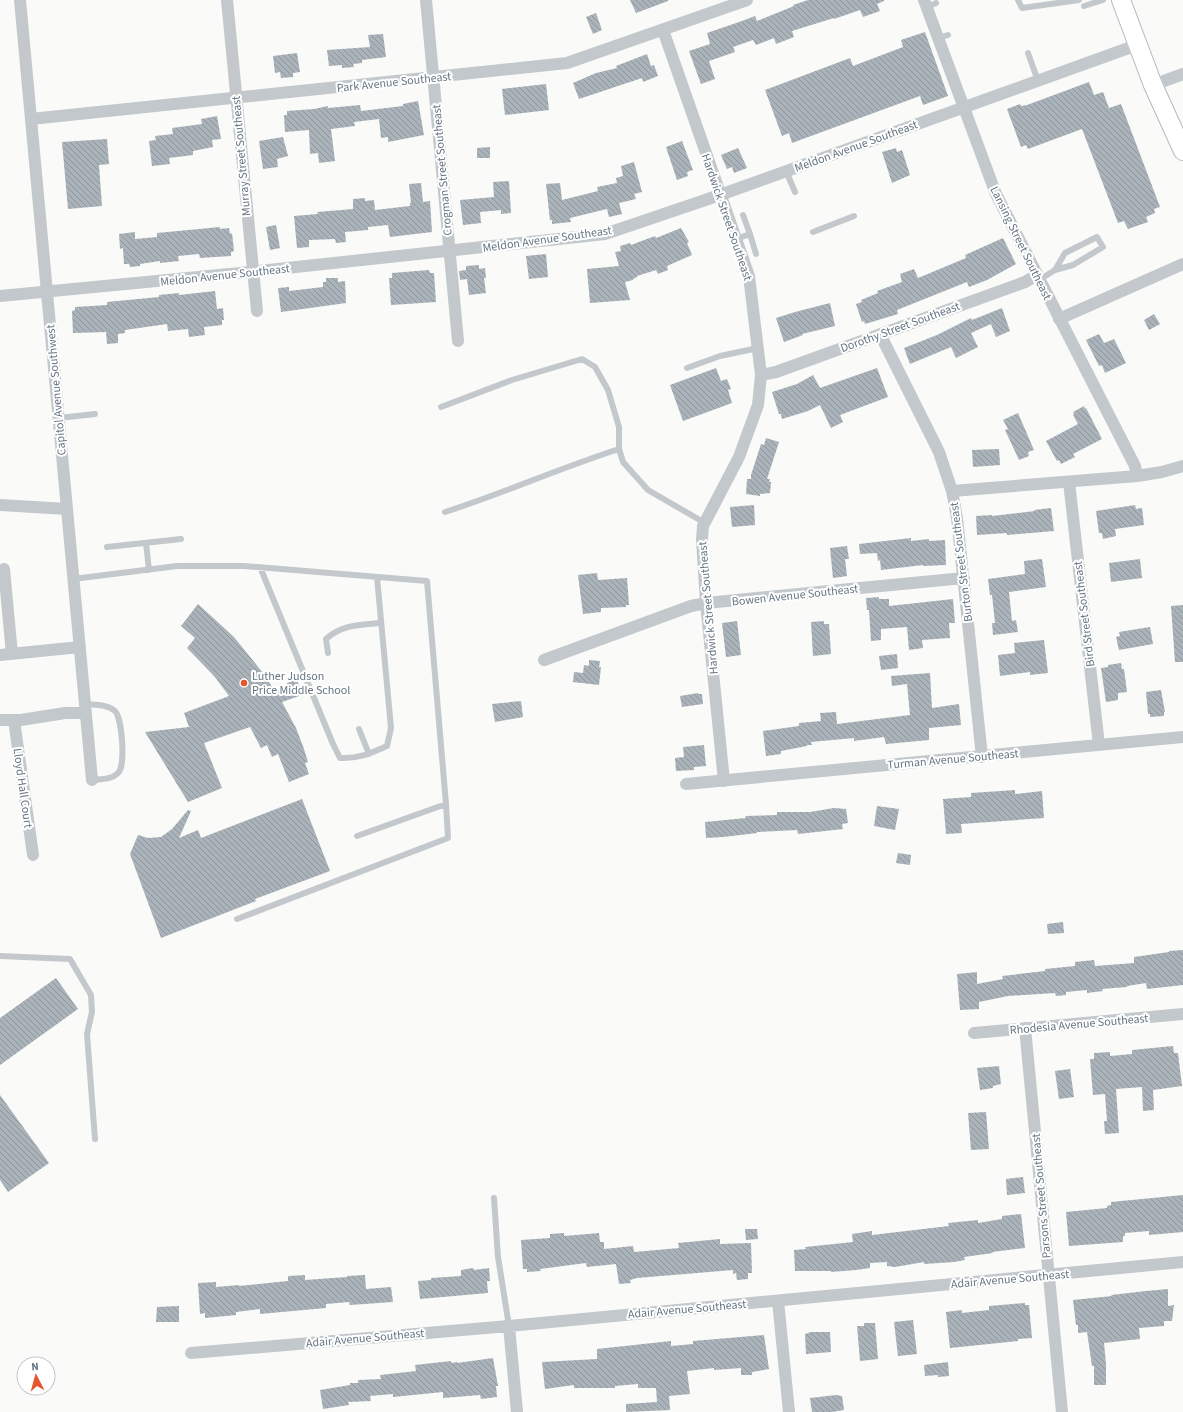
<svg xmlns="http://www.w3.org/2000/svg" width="1183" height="1412" font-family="'Source Sans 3',sans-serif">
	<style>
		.building { fill: url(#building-back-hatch) }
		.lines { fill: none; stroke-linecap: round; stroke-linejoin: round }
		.secondary-casing { stroke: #b3babf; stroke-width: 20 }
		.service { stroke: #c3c8cc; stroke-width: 6 }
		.minor { stroke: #c3c8cc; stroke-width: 12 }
		.secondary { stroke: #fff; stroke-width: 18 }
		.poi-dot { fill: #e4572e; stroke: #fff; stroke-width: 1.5 }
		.labels { text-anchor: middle; stroke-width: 4; stroke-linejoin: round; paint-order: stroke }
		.street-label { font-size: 12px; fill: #657683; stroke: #fff }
		.poi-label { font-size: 12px; fill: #657683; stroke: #fff; text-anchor: start }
	</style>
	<defs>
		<pattern id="building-back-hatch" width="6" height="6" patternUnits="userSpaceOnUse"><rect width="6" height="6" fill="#aab3b9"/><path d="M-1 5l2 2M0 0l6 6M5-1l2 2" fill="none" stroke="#8e969c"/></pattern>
	</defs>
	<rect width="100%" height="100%" fill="#fafaf8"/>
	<path class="building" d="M630,0H668V1L636,13Z
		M808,0H884V1L877,4L880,11L863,17L860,10L834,19V18L792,31L794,37L776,44L774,38L756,45L753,40L733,47L735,52L709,61L715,79L701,84L689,51L710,44L707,33L742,21L755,16L757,21L794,6L793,5Z
		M596,13L602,30L593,34L586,17Z
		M925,32L948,96L923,105L920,96L792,143L789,133L782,136L765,90L850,58L853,66L903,47L901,40Z
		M383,34L386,57L362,60V63L353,64L354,67L342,68V65L329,66L327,50L370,47L368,35Z
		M297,53L300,72L293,73V77L281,78L280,72L275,73L273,56Z
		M647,54L651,66L654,65L658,76L643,82L642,78L579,99L573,83L596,73L617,68L616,66Z
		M1089,82L1094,95L1103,92L1109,108L1121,104L1160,207L1154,209L1155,213L1146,217L1148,222L1128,229L1124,221L1118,223L1082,129L1028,149L1026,145L1021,147L1007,109L1020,104L1021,106L1027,105Z
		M546,84L549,110L505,115L502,89Z
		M418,101L424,135L388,142V137L381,138L379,119L354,122L355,126L331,129L335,161L319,163L318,153L310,154L309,130L285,132L284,115H287V111L314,109L328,106V108L360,105L361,111L403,106V104Z
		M217,116L221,139L212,140L213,147L193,151V155L169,158L170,164L152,166L149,141L156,140L155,136L173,134L172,128L202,124L201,119Z
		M283,137L288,156L277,159L278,167L263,169L259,141Z
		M107,139L109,164L99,165L102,206L68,209L62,142Z
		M682,141L693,170L687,172L688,176L677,180L666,147Z
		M490,147V158H477V148Z
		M738,148L747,168L734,173L732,167L727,169L721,155Z
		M896,148L897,152L902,150L910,175L892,183L882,152Z
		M634,162L642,192L634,194L636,199L619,203L622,214L609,217L607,209L570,218L571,222L552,224V220H550L546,184L560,183L562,200L598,191L597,187L617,183L616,178L623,176L621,166Z
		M509,181L511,213L501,214V210L480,212L481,223L463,225L460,200L494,197L493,182Z
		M421,183L423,202L430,201L432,232L390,237L388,225L368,227V230L345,232L346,242L336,243L335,239L309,240V247L297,248L294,216L318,214L317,212L353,209V199L365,198V201L374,200L375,210L410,206V203H411L409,184Z
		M276,225L280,248L270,250L266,227Z
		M220,227V229L229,228L230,234L232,233L234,251L231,252V256L200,258L199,254L178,256L179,261L160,263V261L140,264V266L130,267L129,264H124L123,248L120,249L119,234L135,232V239L157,237V233Z
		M681,228L689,242L687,243L692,255L667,266L668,270L658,274L656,270L637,276V277L633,279V280L625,282L630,300L590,303L587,269L619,266L615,252L621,251L620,246L630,243L631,245L655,236L656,238Z
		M1003,238L1016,264L987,280L969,287L967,282L897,310L898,314L865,324L864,321L862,322L856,304L862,302L861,300L878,293L877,291L902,282L900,274L914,269L918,278L966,258L965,255Z
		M546,254L548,277L529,279L526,256Z
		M479,265V269L485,268L486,278H484L486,293L469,295L467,279L460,280L459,271L466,270V266Z
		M429,270L430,273H434L436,302L391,305L389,278H392V273Z
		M326,278H338V282L345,281L346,303L281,312L278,288L289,287V291L323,287V282H326Z
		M215,291L217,309L223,308L224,320H222V325L204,327L205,335L189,337L188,329L168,331L167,324L125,330V333L118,334V343L107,344L106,332L73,333L72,311L75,310V307L107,305V302L159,297V295L179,293V295Z
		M830,303L835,326L802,334L803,335L784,342L776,318L795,312Z
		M1002,308L1010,331L996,337L991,324L971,333L978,347L956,358L951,347L910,364L904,348L937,335L971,318L972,320Z
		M1154,314L1160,324L1149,330L1144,320Z
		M1099,334L1104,343L1114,339L1126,363L1105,373L1102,365L1099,366L1086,340Z
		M716,368L721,381L727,379L731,389L728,390L732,403L683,421L670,385Z
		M877,368L888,397L840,415L843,422L831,428L820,405L808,411L782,419L781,414H779L772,392L797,384L813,375L820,388Z
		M1084,406L1085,409L1086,408L1102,439L1073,454L1075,457L1061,464L1059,460L1057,461L1046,441L1078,424L1073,415L1074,414L1073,412Z
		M1018,413L1034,450L1028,452L1029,456L1019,460L1005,430L1008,429L1003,420Z
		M766,438L779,442L767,479H770L769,482H771L770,493L760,494V496L746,494L747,479H751V475L761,444L764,445Z
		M999,449L1000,465L973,467L972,450Z
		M754,505L755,525L732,527L730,507Z
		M1135,505L1136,509L1142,508L1144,525L1115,529L1116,536L1103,539L1102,533H1099L1096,511Z
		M1051,508L1054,531L1007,535V533L977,535L976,516L992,515V516L1035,511L1034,510Z
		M911,538V541L929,539V541L945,540L946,565L923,566V565L881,570L880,560L878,561L877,553L860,554L859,544Z
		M847,546L849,559H845L847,576L833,578L830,548Z
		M1042,559L1046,587L1009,592L1012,621L1016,620L1018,632L993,635L992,623H995L992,595H990L988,579L1025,574L1024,561Z
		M1140,559L1142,578L1111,582L1109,563Z
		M597,573L598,580L627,578L629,605H626V607L601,608V612L583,614L578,575Z
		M879,597V599H889V606L953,599L955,623H949L950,638L922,640L923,648L909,650L907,627L881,629V640L871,641L869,610H867L866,598Z
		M198,604L234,637L263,673L276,693L296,676L302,695L282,702L296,728L304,749L308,762L305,763L309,774L289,782L278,754L272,757L267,745L261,748L250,727L204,743L222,788L188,802L145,732L189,727L184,713L229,696L215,677L187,648L195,638L181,626Z
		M1183,605V662H1175L1171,606Z
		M737,621L741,655L726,657L722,623Z
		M824,621V624H829L831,654L813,656L811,622Z
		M1150,627L1153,644L1119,650L1116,637L1120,636L1119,632Z
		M1044,640L1048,673L1030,675V672L1000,676L998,655L1015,653L1014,643Z
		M897,654L898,668L881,670L879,656Z
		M589,660L600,661L599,667H601L599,685L573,682L574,672L583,673L584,665L589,666Z
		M1121,663L1122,669H1124L1127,692L1118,693V700L1106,702L1101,668L1108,667V665Z
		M930,673L932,708L959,704L961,725L929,728V740L886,744L884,737L854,741V738L811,742L812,745H807V746L781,751V754L766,756L763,731L799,726V723L821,721L820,713L836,712L837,724L910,715L907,684L892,686L891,676Z
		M1161,690L1165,712H1164V716L1150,717V714H1148L1146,692Z
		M698,693L699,694H702L703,704L682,707L680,696Z
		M521,701L523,717L495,722L492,704Z
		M704,745L706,766L694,767V770L676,771L675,758L684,757L683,747Z
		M1015,790V794L1042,791L1044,818L961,824L962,833L946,834L943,799L971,797V793Z
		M302,799L330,871L255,899L256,901L161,938L130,854L138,835L148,838L161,837L172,829L188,810L191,811L179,838L198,830L201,838Z
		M877,806L899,809L895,830L874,826Z
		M834,808L846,809L848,823L842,824L843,829L798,834L797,830L757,832V833L723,837L706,838L705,822L746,818L745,816L777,815V812H810Z
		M898,853L911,855L910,865L896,863Z
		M1063,922L1064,933L1048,934L1047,924Z
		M1183,950V985L1147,989L1146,983L1127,986V987L1102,989L1103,991L1087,993V990L1066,992V995L1056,996L1055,993L1008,996L979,1002V1009L960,1010L957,974L977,972V984L1003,979L1002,976L1045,971V969L1075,966V962L1094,960L1095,966L1134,963V957L1169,952V951Z
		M56,978L78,1009L0,1065V1018Z
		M1173,1046L1174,1053H1178L1182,1086L1153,1090L1154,1110L1143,1111L1142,1087L1116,1089L1119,1133L1105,1134L1104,1121H1107L1105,1094L1093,1095L1090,1059H1094V1053L1110,1052V1056L1132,1054V1050Z
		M999,1066L1001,1084L993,1086V1088L980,1090L977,1068Z
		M1070,1069L1074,1097L1059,1099L1055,1071Z
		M0,1095L49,1163L8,1192L0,1180Z
		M986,1112L989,1149L971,1150L968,1113Z
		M1023,1177L1025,1193L1007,1195L1006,1179Z
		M1183,1195V1232L1149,1235V1231L1125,1233V1236H1123V1242L1069,1246L1066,1212L1107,1208V1206L1111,1205V1202Z
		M1021,1214L1025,1248L992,1252L993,1253L964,1257L965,1260L954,1262L924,1264V1262L895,1267L887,1266V1262L870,1263V1268L856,1270L831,1272V1271H795L794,1250L806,1249L805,1247L853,1242L852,1234L872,1231V1235L949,1226L948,1223L978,1220V1223L1002,1219V1216Z
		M745,1229H757L758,1239L746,1240Z
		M564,1233V1236L599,1233L600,1242H604V1249L633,1246L634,1252L679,1248L678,1243L720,1239V1244L751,1243L752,1273H748V1279L737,1280L736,1273L733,1274V1270L637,1278L630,1280L631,1283L619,1284L616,1264L587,1267L586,1263L540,1269L541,1271L527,1272V1269H523L521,1240L550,1238V1234Z
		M473,1268L474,1270L489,1268L490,1281H487L488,1293L420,1299L418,1281L431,1280V1278L461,1276V1270Z
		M305,1275V1280L347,1277V1276L365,1275L366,1289L391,1287L393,1302L350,1305L349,1302L326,1304V1308L260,1314V1309L236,1312V1315L205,1318V1313L200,1314L198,1283L216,1282V1287L239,1285V1286L288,1281V1276Z
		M1168,1289V1306L1174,1305L1172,1321H1164V1326L1139,1328L1140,1339L1104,1343L1106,1364V1385H1094V1366H1092L1087,1332L1078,1333V1325H1076L1073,1300L1112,1296L1111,1295L1146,1291Z
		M1025,1303V1305H1029L1032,1338L1018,1339V1341L950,1348L946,1312L962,1310V1313L989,1310V1306Z
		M179,1306V1322H156L157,1307Z
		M913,1320L917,1354L898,1356L894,1322Z
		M864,1323H875L878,1359L860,1361L857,1326H864Z
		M811,1332H830L831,1352L806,1354L805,1334Z
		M764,1335L769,1369L752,1372V1375H741V1368L714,1370V1368L687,1371L690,1394L669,1396L670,1410L626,1412V1404L657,1402L656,1388H638V1384L615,1386V1388H574V1385L545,1389L542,1362L597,1359V1349L671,1341V1346L693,1344V1341Z
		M493,1358L498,1386H496L497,1397L481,1399L480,1395L443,1398V1392L393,1397V1394L370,1396L371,1401L348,1402L349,1405L323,1409L320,1390L350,1385V1383H358V1380L381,1379L380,1375L416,1371L415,1365L451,1361V1363L457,1362V1363Z
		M948,1362L949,1376L938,1377V1375L925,1376L924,1365Z
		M836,1395L842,1396L844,1410L832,1412H812L810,1398Z"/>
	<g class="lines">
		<defs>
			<path id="secondary" d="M1121,0L1153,85L1183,151"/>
		</defs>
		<use href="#secondary" class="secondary-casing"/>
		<path class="service" d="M1018,0L1022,8L1079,0
			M1084,6L1103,0
			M927,7L936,3
			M938,38L948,35
			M1028,53L1038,81
			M786,171L795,192
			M813,232L854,216
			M750,234L756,254
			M736,239L750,234L743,215
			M1039,280L1055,270L1073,265L1103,247L1097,237L1065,253L1055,270
			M687,368L720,356L758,348
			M441,407L512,380L582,359L595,367L608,390L619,427V449L623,462L648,490L705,523
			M59,418L95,414
			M445,512C504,493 560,468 619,449
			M146,543L149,570
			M107,547L181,539
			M260,567L333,744L340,758C359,759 371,753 387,746L391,728L377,577
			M73,579L177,566H244L427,581L446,804L448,838L237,919
			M328,653L326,639C342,624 361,625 381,623
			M85,704C95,705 107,704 115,711C122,718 126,766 118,773C111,780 101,779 92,780
			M359,729L369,754
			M357,836L446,804
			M0,956L70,959L91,995L92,1012L87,1034L95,1139
			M494,1198L498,1257L509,1326"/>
		<path class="minor" d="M20,0L92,780
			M227,0L257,311
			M426,0L458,341
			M924,0L996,194L1135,466L1137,476
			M663,30L749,276L761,375L758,405L739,457L703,526L702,539L706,603L724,781
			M1153,85L1183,74
			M31,119L567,63L747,0
			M0,296L240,273L605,234L720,195L1137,45
			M1059,319L1183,264
			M880,334L939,452L952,491L957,518L982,757
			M761,375L776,372L1025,282L1037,275
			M1069,482L1099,745
			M952,491L1137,476L1162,472L1183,466
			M0,505L67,509
			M4,569L12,654
			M0,655L80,647
			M544,660L691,606L706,603L964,578
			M0,720H21L65,713H86
			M14,720L33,855
			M686,784L1183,737
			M1025,1028L1062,1412
			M974,1033L1183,1014
			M778,1301L789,1412
			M509,1326L517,1412
			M191,1353L509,1326L1183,1262"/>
		<use href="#secondary" class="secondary"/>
	</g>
	<circle class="poi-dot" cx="244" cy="683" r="4"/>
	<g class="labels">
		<g class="street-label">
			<text transform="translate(394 82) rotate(-6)" y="4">Park Avenue Southeast</text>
			<text transform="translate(856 146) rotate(-20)" y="4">Meldon Avenue Southeast</text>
			<text transform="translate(241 156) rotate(-95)" y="4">Murray Street Southeast</text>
			<text transform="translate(442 170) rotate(-95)" y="4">Crogman Street Southeast</text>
			<text transform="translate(727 217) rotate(71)" y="4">Hardwick Street Southeast</text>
			<text transform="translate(547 239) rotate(-8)" y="4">Meldon Avenue Southeast</text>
			<text transform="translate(1021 243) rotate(64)" y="4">Lansing Street Southeast</text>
			<text transform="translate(225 275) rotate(-6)" y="4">Meldon Avenue Southeast</text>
			<text transform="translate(900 327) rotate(-20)" y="4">Dorothy Street Southeast</text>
			<text transform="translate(56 390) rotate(-95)" y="4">Capitol Avenue Southwest</text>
			<text transform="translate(961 562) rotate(-97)" y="4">Burton Street Southeast</text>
			<text transform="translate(795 595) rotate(-6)" y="4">Bowen Avenue Southeast</text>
			<text transform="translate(708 608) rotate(-95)" y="4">Hardwick Street Southeast</text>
			<text transform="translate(1084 614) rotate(-97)" y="4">Bird Street Southeast</text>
			<text transform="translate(953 759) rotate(-5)" y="4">Turman Avenue Southeast</text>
			<text transform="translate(23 788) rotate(82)" y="4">Lloyd Hall Court</text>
			<text transform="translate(1079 1024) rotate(-5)" y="4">Rhodesia Avenue Southeast</text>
			<text transform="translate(1041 1196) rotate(-95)" y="4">Parsons Street Southeast</text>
			<text transform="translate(1010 1279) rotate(-5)" y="4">Adair Avenue Southeast</text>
			<text transform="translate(687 1309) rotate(-5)" y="4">Adair Avenue Southeast</text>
			<text transform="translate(365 1338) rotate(-5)" y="4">Adair Avenue Southeast</text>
		</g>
		<g class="poi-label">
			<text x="252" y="680">Luther Judson<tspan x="252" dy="14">Price Middle School</tspan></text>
		</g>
	</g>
	<g transform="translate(36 1376) rotate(354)"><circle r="19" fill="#ffffff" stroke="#c1c8cd"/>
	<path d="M0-3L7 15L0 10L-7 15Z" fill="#e4572e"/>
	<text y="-6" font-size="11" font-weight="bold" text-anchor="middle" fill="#657683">N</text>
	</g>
</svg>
